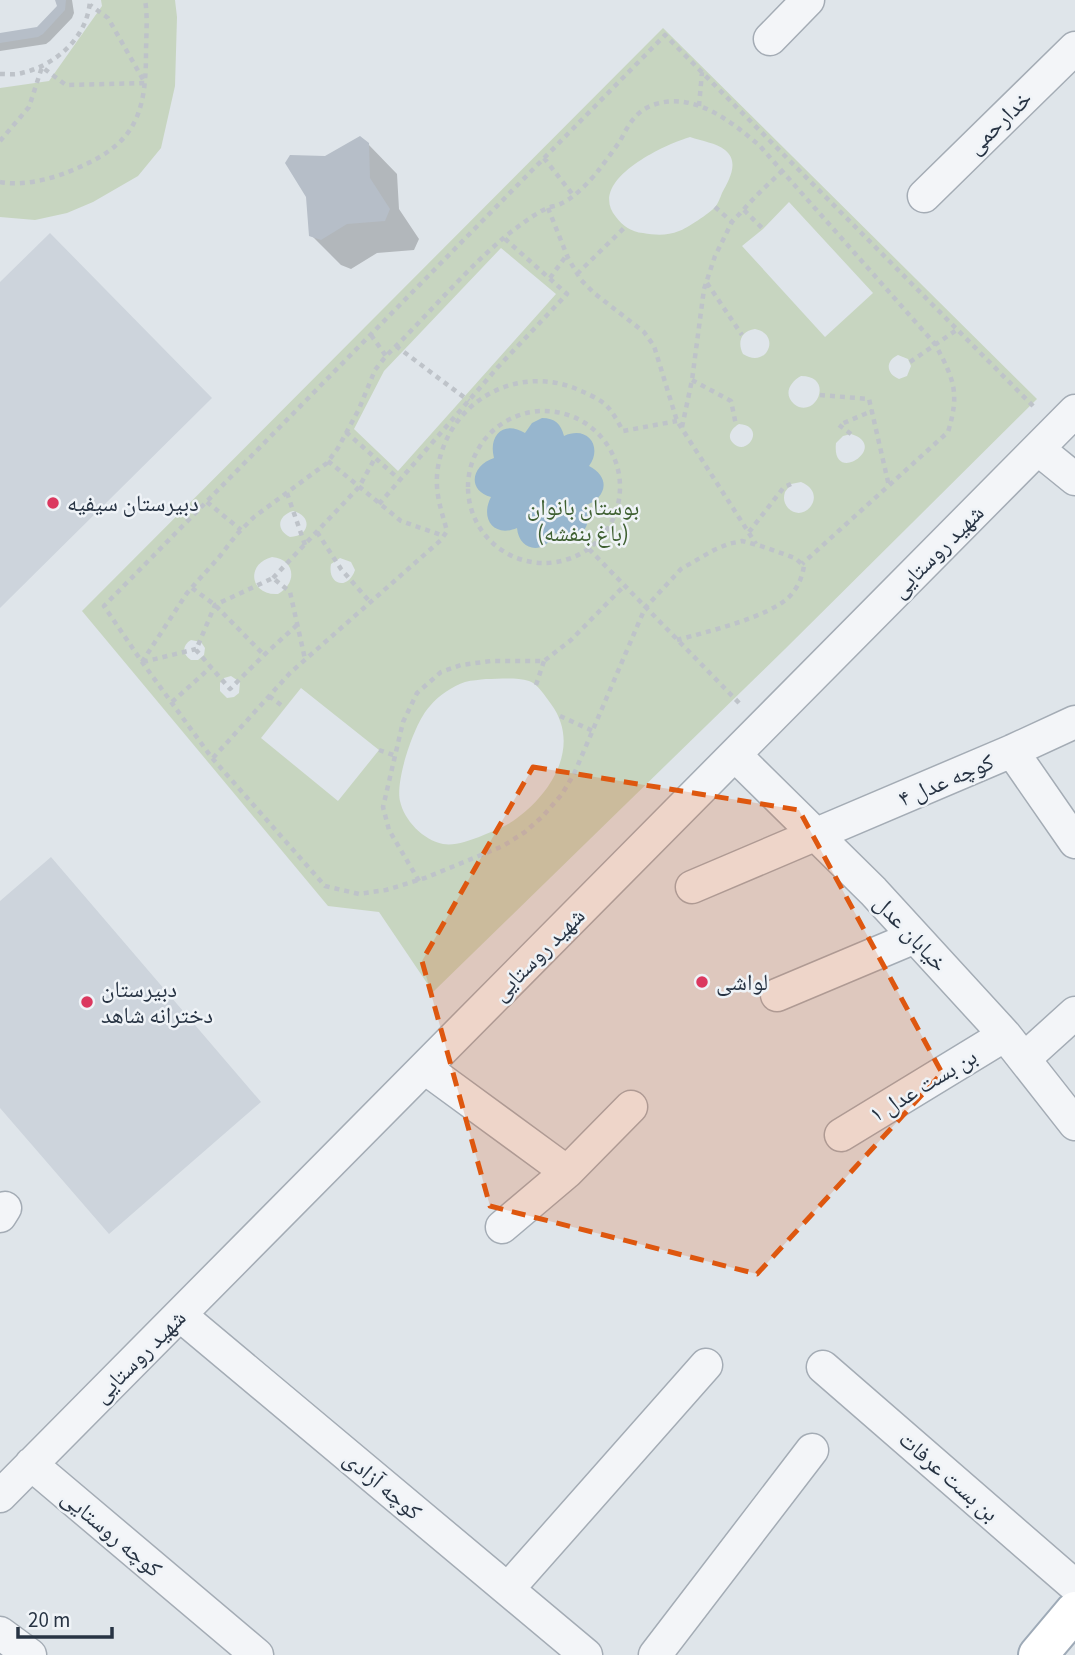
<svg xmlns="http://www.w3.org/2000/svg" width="1075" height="1655" font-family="'Source Sans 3','Noto Naskh Arabic',sans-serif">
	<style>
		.built { fill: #cdd4dc }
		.green { fill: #c7d5c0; fill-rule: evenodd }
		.water { fill: #97b6ce }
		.shadow { fill: #0003 }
		.building { fill: #b6bec8 }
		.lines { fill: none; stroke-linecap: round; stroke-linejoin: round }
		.minor-casing { stroke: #a4acb5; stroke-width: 35 }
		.major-casing { stroke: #9eaab7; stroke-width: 42 }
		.path { stroke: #bec3c9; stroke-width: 4.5; stroke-dasharray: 5 5; stroke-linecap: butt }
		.minor { stroke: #f3f5f8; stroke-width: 32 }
		.major { stroke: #fff; stroke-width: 38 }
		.marked { fill: #de570f; fill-opacity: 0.2; stroke: #de570f; stroke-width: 5; stroke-dasharray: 14 9; stroke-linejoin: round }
		.poi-dot { fill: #db385f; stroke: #eff3f7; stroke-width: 2.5 }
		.labels { text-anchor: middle; stroke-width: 5; stroke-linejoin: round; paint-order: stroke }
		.street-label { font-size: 23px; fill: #273343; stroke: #eff3f7 }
		.poi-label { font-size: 23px; fill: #273343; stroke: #eff3f7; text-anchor: start }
		.park-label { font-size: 23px; fill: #3f6032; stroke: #eff3f7 }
	</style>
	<rect width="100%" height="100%" fill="#dfe5ea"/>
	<path class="built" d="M50,233L212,398L0,608V282Z
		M51,857L261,1102L109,1234L0,1108V901Z"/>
	<path class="green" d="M101,0H175L177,17L175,86L161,148L138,176L93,202L67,213L35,220L0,217V88L49,81L102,6Z
		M663,28L1037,399L785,649L433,992L379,912L328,906L82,611ZM690,137C702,141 716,143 725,150C740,162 729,180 722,193C720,198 718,204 715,207C710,213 686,229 679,231C667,236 655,235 643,233C631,232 623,226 616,217C586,181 663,145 690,137ZM789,202L873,293L825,337L742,246L763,229ZM501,248L556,294L398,471L354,429L384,371ZM755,329C782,334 767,370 743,354C737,342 741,331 755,329ZM898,355L908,359L911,366L907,376L899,379C886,374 885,361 898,355ZM801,376C836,376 815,421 794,404C783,394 790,382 801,376ZM739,424C767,426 747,458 733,443C726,436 732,428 739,424ZM851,434C891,446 831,487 836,443L843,436ZM801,482C829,493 805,525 788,508C784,503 783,498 785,492L791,484ZM293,511C313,516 310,536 290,537C276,530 277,516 293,511ZM272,557C295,559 298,583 278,594C250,596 245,564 272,557ZM340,558L351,562L355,570C348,591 327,585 331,564ZM191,640L201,642L205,648L204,655L198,660H191C182,654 182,645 191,640ZM231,676L240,682L239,693L234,697L227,698L220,691V683L224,678ZM486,679C500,679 516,677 529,681C538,684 545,696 551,704C582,746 551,795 513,821C503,828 490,832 479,837C468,841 455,846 443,844C423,840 404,820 400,801C395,780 415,721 430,706C438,696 453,686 465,682C472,680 480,680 486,679ZM301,688L379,750L338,801L261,738Z"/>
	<path class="water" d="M542,418C555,418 561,424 564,436C588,425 603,447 589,466C612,478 606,499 584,506C596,529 576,545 555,533C545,555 519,552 517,528C493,538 480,518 491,497C466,490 472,465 494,458C488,435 504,420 525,433L532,423Z"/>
	<path class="shadow" d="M57,0H72L74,13L72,18L50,41L46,44L0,51V34L38,28L58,7Z
		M368,144L397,174L399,209L419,239L414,250L377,253L351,269L341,265L311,235L325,158Z"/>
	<path class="building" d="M55,0H66L65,10L43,34L38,37L0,43V33L37,27L57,6Z
		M360,136L369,143L370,178L390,209L385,221L347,224L321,240L309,236L306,197L285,163L290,155L325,156Z"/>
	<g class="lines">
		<defs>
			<path id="minor" d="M770,39L808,0
				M924,196L1075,48
				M1038,449L1075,479
				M1012,751L1075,842
				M735,755L873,891L1005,1035L1075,1124
				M692,887L1012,751L1075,722
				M777,995L915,937
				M1024,1059L1075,1013
				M425,1068L567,1172L631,1107
				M841,1135L1005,1035
				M0,1216L5,1208
				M502,1227L567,1172
				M180,1315L586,1655
				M823,1367L1075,1586
				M31,1464L257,1655
				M0,1496L1075,411
				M508,1589L706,1365
				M0,1633L30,1655
				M655,1655L812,1450"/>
			<path id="major" d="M1038,1655L1075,1611"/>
		</defs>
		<use href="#minor" class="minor-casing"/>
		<use href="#major" class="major-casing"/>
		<path class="path" d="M0,74C7,74 15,75 22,73C56,65 88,37 90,0
			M699,106L702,72
			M0,141L29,107L42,67L66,85L145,83L108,18L90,5
			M544,158L573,195
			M0,182C21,186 48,180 68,172C131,147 146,121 146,54C146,36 148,17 145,0
			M715,207L732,222
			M548,208L568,258L581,280L594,293L644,332L654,346L677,421L756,544
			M744,210L763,229
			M577,274L625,227
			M550,278L566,256
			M707,283L742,335
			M371,335L386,356
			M396,346L469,401
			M910,362L958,329
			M692,380L731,401L736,425
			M820,395L869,399L889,486
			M468 487a76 76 0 1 1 152 0a76 76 0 1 1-152 0Z
			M682,427L692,380L704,289L715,256L732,222L756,196L782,171
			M346,432L400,480
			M851,434L839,425L872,411
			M328,461L401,521L444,536
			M287,493L305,545
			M207,502L241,530
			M379,504L498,367L567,294L504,238
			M317,532L341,569L371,603
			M749,532L784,487L791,484
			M589,549L742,706
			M273,578L359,487L375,458
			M192,588L215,605L264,655
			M297,625L264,655L230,689L196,650L215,605L273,578L290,592L305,659
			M677,640C706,632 770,617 790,596C798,587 802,578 804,566L795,558L761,546L742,541L728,544L714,550L681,569L645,608L574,774L562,794L543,816L525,832L503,846L425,878L386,890L359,894L325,886L212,758L142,662L104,606L665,35L1035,408
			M142,662L187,593L220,556L237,534L254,517L327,463L338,448L359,409L375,370L386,356C427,316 464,271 507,235C520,225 533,215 547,208C552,206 558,206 562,203C574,198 590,181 598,171C605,162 613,151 620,141C629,124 636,110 656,104C695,92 732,122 760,146L935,344C954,379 960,393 948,432L802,564
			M143,662L196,649
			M536,685L544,661
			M269,696L285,708
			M172,702L211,667
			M560,716L593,731
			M379,750L396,756
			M213,758L290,673L441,540L447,531C441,509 434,491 438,467C449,400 520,362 581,391C589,394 598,399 605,404C613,412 618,422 623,431L677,421
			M419,881L389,830L383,807L403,722L417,693L441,672L461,665L491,661H544L571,640L624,586"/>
		<use href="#minor" class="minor"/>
		<use href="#major" class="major"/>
	</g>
	<path class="marked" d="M533,767L799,810L942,1073L757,1274L490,1206L422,961Z"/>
	<g class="poi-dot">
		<circle cx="53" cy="503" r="7"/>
		<circle cx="702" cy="982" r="7"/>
		<circle cx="87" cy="1002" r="7"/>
	</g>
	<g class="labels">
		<g class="street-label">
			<text transform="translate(999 122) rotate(-44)" y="8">خدارحمی</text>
			<text transform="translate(937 551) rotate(-45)" y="8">شهید روستایی</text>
			<text transform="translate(946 780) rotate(-23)" y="8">کوچه عدل ۴</text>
			<text transform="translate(911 933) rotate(47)" y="8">خیابان عدل</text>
			<text transform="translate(538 954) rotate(-45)" y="8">شهید روستایی</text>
			<text transform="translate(923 1085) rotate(-31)" y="8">بن بست عدل ۱</text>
			<text transform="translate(139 1356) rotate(-45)" y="8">شهید روستایی</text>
			<text transform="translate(949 1476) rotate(41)" y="8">بن بست عرفات</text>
			<text transform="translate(383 1485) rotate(40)" y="8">کوچه آزادی</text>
			<text transform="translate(112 1533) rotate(40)" y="8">کوچه روستایی</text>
		</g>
		<g class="poi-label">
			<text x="67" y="511">دبیرستان سیفیه</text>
			<text x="716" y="990">لواشی</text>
			<text x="101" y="997">دبیرستان<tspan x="101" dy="26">دخترانه شاهد</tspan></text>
		</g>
		<g class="park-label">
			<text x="583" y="515">بوستان بانوان<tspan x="583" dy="26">(باغ بنفشه)</tspan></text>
		</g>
	</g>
	<path d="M18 1627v10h94v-10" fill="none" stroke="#273343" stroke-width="3.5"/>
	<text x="28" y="1627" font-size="21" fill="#273343" stroke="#eff3f7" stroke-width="5" paint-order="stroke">20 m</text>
</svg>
